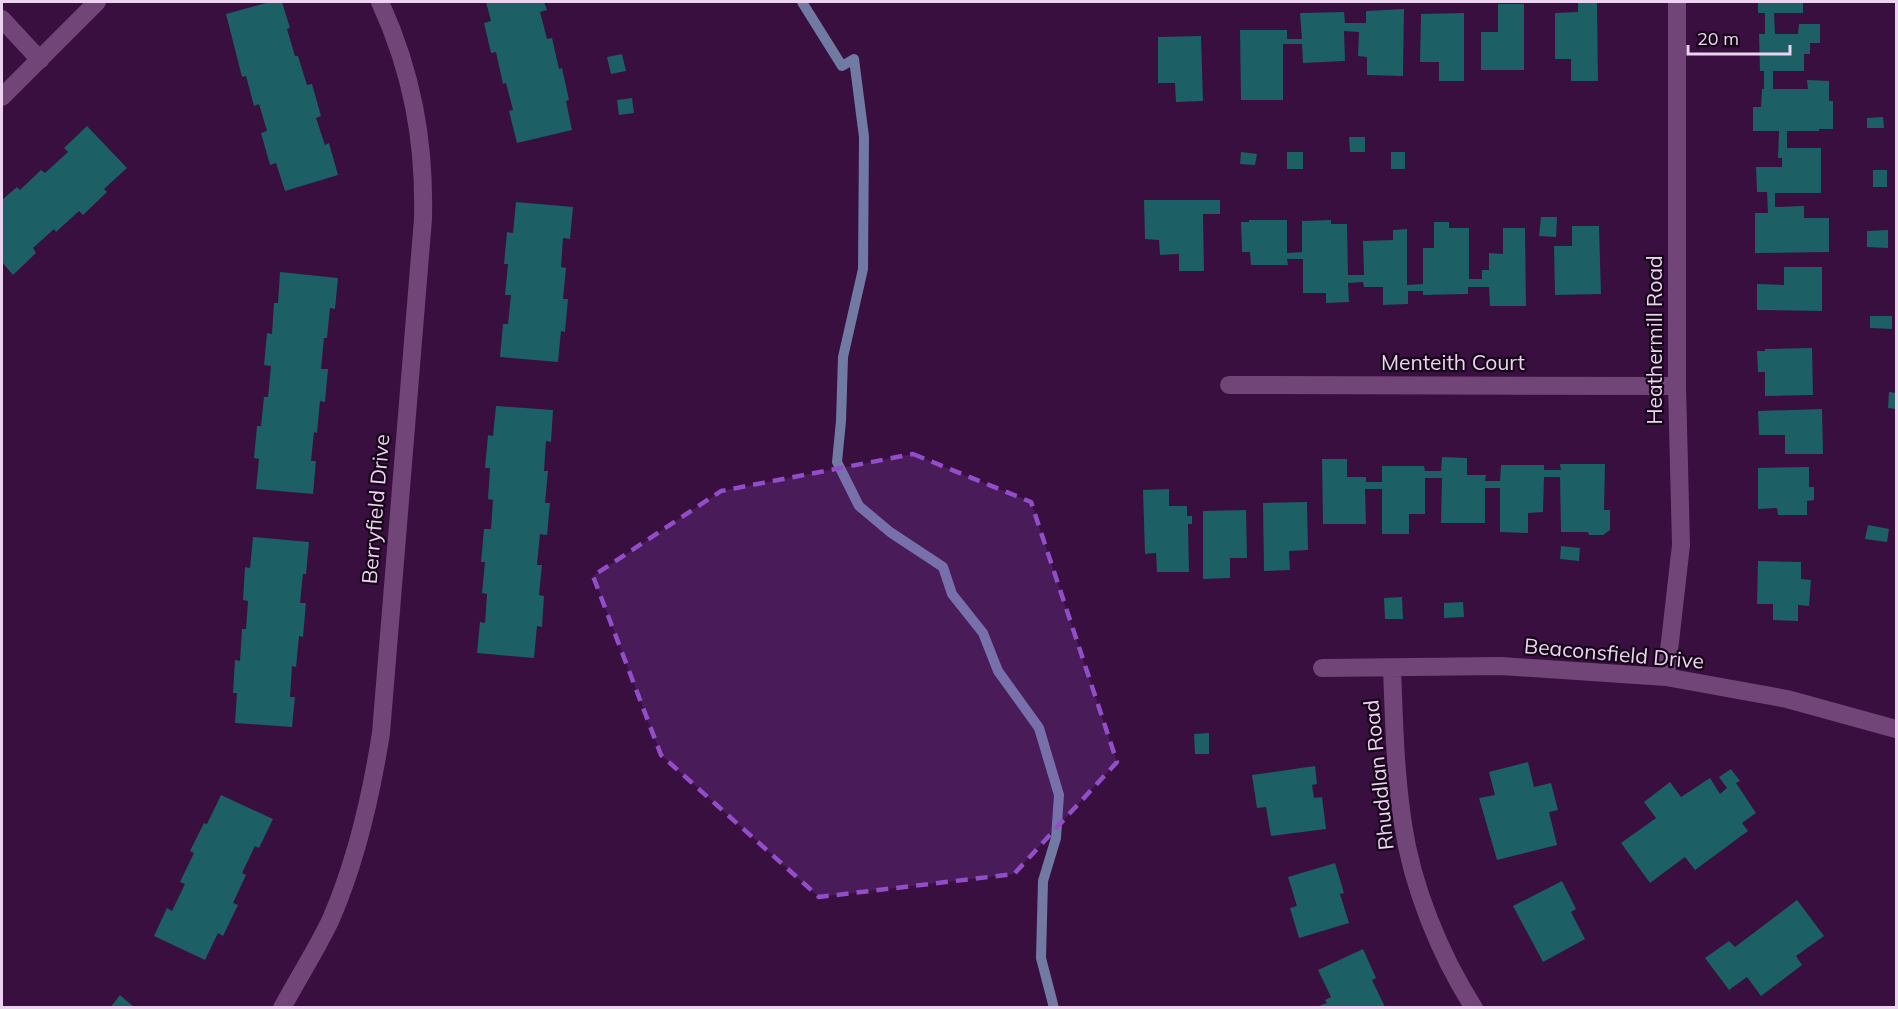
<svg xmlns="http://www.w3.org/2000/svg" width="1898" height="1009" font-family="Mulish,sans-serif">
	<style>
		.lines { fill: none; stroke-linecap: round; stroke-linejoin: round }
		.stream { stroke: #717aa3; stroke-width: 10 }
		.building { fill: #1c5f64 }
		.street { stroke: #714577; stroke-width: 18 }
		.marked { fill: #924dc9; fill-opacity: 0.2; stroke: #924dc9; stroke-width: 4.5; stroke-dasharray: 12 8; stroke-linejoin: round }
		.labels { text-anchor: middle; stroke-width: 4.5; stroke-linejoin: round; paint-order: stroke }
		.street-label { font-size: 21px; fill: #ecd3ef; stroke: #160619 }
	</style>
	<rect width="100%" height="100%" fill="#380f3e"/>
	<g class="lines">
		<path class="stream" d="M802,2L842,66L854,59L864,137L863,269L843,357L841,421L837,462L859,506L890,532L943,567L952,594L983,633L998,671L1039,728L1059,795L1056,838L1043,881L1041,958L1054,1008"/>
	</g>
	<path class="building" d="M270,2H282L290,28L287,29L295,56H298L307,85L312,84L321,116L316,118L325,145L329,143L338,175L285,191L276,163L270,165L261,133L267,131L259,104L254,106L246,76L242,77L226,14Z
		M486,2H544L547,10L540,12L547,39L552,38L559,69L562,68L569,100L566,101L572,130L517,143L509,111L513,110L506,83L503,84L496,52L491,53L484,23L491,21Z
		M1578,2H1597L1598,81H1571V59H1555V13L1578,12Z
		M1758,2H1803V13H1774L1775,34H1798L1799,24H1820V43H1810V54H1804V71H1773V89H1808L1807,80L1829,81V101H1833V129H1819V131H1787V148H1821V193H1775V207L1804,206V218H1829V252L1755,253V213H1768L1767,192H1757L1756,167H1782V158H1778L1779,131H1753V107H1761L1762,89H1764V71H1760L1759,34H1765V13H1758Z
		M1498,4H1524V70H1481V32H1498Z
		M1404,9L1403,76L1367,75V57L1358,56L1359,32L1344,31L1345,61L1303,63L1302,44H1283V100H1241L1240,30H1287V39H1302L1300,13L1344,12L1345,23H1366V11Z
		M1464,13V81H1439V62H1420L1421,14Z
		M1201,36L1203,101L1176,102L1175,83H1158V37Z
		M622,54L626,71L611,74L607,57Z
		M632,98L634,113L619,115L617,100Z
		M1883,117L1884,128H1867V118Z
		M87,126L127,168L104,189L107,192L83,215L79,211L56,232L54,229L33,248L36,253L13,275L2,262V200L17,187L20,190L41,170L45,173L68,152L64,148Z
		M1349,137H1365V152H1350Z
		M1241,152L1257,154L1255,165L1240,164Z
		M1287,152H1303V169H1287Z
		M1391,152H1405V169H1391Z
		M1873,170H1887V187H1873Z
		M1144,200H1220V214H1203L1204,271H1179V254L1160,255L1159,240L1145,239Z
		M516,202L573,207L570,239L563,238L561,267L566,268L563,299H568L565,332L561,331L558,362L500,357L503,324H508L511,295H505L508,264H504L507,232L513,233Z
		M1541,217H1557L1556,237L1539,236Z
		M1249,220H1287V253L1302,252V221L1331,220V224H1347L1348,275H1364L1363,241L1393,240V230L1407,229V285L1423,284V248H1434V222H1449V228H1469V279H1482V270H1489V253L1503,254V228H1525L1526,306H1490L1489,287H1468V294L1423,295V291H1408V304L1383,305V287H1364L1363,282L1348,283L1349,302L1326,303V293H1303V259H1287L1288,265H1251L1250,252H1242L1241,222H1249Z
		M1572,226H1599L1601,294L1555,295L1554,246H1572Z
		M1888,230V248L1867,247V231Z
		M1784,267H1822V311L1757,310V284L1784,285Z
		M280,272L338,278L335,309L330,308L327,338H324L321,369H328L325,402L320,401L317,433L314,432L311,461H316L313,494L256,489L259,459L254,458L257,426H261L264,397H268L271,366L264,365L267,333L272,334L274,303H278Z
		M1870,316H1892V329L1870,328Z
		M1812,348L1813,395L1765,396V372H1758L1757,351H1765V349Z
		M1889,392L1896,393V409L1888,408Z
		M496,406L553,410L551,442L546,441L544,471H548L545,503H550L547,535L540,534L537,565H542L539,595L544,596L542,627L537,626L534,658L477,653L480,622L485,623L487,594L482,593L485,562H481L484,529H491L493,500L488,499L490,468H485L488,435L493,436Z
		M1822,409L1823,454H1785V435H1759L1758,411Z
		M1442,457L1467,458V475H1486L1485,481H1500L1501,465H1544V470H1561L1560,464H1605L1604,510H1610V530L1603,535H1589L1588,532H1561L1560,477H1544L1543,512L1528,513V533L1500,532V488H1485V523H1441L1442,478H1425V514H1409V534H1382V489H1365L1366,524H1323L1322,459H1347V477H1366V482H1382V466H1424L1425,471H1441Z
		M1809,467V487H1814V500L1807,501V515H1778L1777,508L1758,509V468Z
		M1169,489V506H1187V516H1192V524H1188L1189,572H1157L1156,553L1145,554L1143,490Z
		M1307,502L1308,550L1289,551L1290,570L1264,571L1263,503Z
		M1246,510L1247,558H1230V578L1203,579V511Z
		M1868,525L1889,529L1887,542L1865,539Z
		M253,537L309,542L306,574H303L300,603H306L303,637L299,636L296,667L292,666L290,697H295L292,727L235,723L237,693H233L235,660L240,661L242,629H246L248,601L243,600L245,567L250,568Z
		M1561,546L1580,548L1579,561L1560,559Z
		M1758,561L1801,562V579L1811,580L1809,606L1798,605V621L1773,620V604H1757Z
		M1402,597L1403,619H1385L1384,598Z
		M1463,602L1464,617L1444,618V603Z
		M1209,733V754H1195L1194,734Z
		M1528,762L1534,787L1551,783L1558,810L1549,812L1557,845L1497,860L1479,798L1495,795L1489,772Z
		M1315,766L1317,784L1312,785L1314,798L1322,797L1326,829L1271,836L1266,807L1257,808L1252,775Z
		M1731,769L1740,781L1736,783L1756,813L1742,823L1748,831L1695,870L1685,857L1650,883L1621,843L1656,818L1644,802L1670,782L1681,797L1710,778L1720,794L1727,788L1719,777Z
		M221,795L273,819L259,848L255,846L242,873L246,875L233,903L238,905L223,936L218,933L205,960L154,936L167,908L172,911L185,884L180,882L194,853L190,851L204,823L207,824Z
		M1335,863L1344,893L1340,894L1349,923L1299,938L1290,908L1297,906L1288,877Z
		M1562,881L1576,909L1571,912L1585,939L1543,962L1513,906Z
		M1797,900L1824,936L1796,956L1802,965L1761,996L1747,977L1729,990L1705,958L1729,941L1735,947Z
		M1363,949L1376,978L1372,980L1385,1007H1316L1327,1003L1325,1000L1331,997L1318,970Z
		M120,995L135,1008H110Z"/>
	<g class="lines">
		<path class="street" d="M2,19L40,60
			M2,97L97,2
			M1229,385L1677,386
			M1322,668L1501,666L1666,677L1787,699L1896,729
			M1392,668C1394,720 1395,772 1403,824C1412,886 1440,955 1474,1008
			M1666,677L1681,545L1677,386V2
			M282,1008C298,978 317,949 331,919C357,859 371,797 381,733L423,219C425,141 412,72 380,2"/>
	</g>
	<path class="marked" d="M913,454L1031,502L1117,762L1014,874L819,897L661,755L593,576L721,491Z"/>
	<g class="labels">
		<g class="street-label">
			<text transform="translate(1655 340) rotate(-90)" y="7">Heathermill Road</text>
			<text x="1453" y="370">Menteith Court</text>
			<text transform="translate(376 509) rotate(-85)" y="7">Berryfield Drive</text>
			<text transform="translate(1614 654) rotate(5)" y="7">Beaconsfield Drive</text>
			<text transform="translate(1379 775) rotate(-96)" y="7">Rhuddlan Road</text>
		</g>
	</g>
	<rect width="1898" height="1009" fill="none" stroke="#ecd3ef" stroke-width="6"/>
	<path d="M1688 45v9h102v-9" fill="none" stroke="#ecd3ef" stroke-width="3"/>
	<text x="1697" y="45" font-size="18" fill="#ecd3ef" stroke="#160619" stroke-width="4.5" paint-order="stroke">20 m</text>
</svg>
